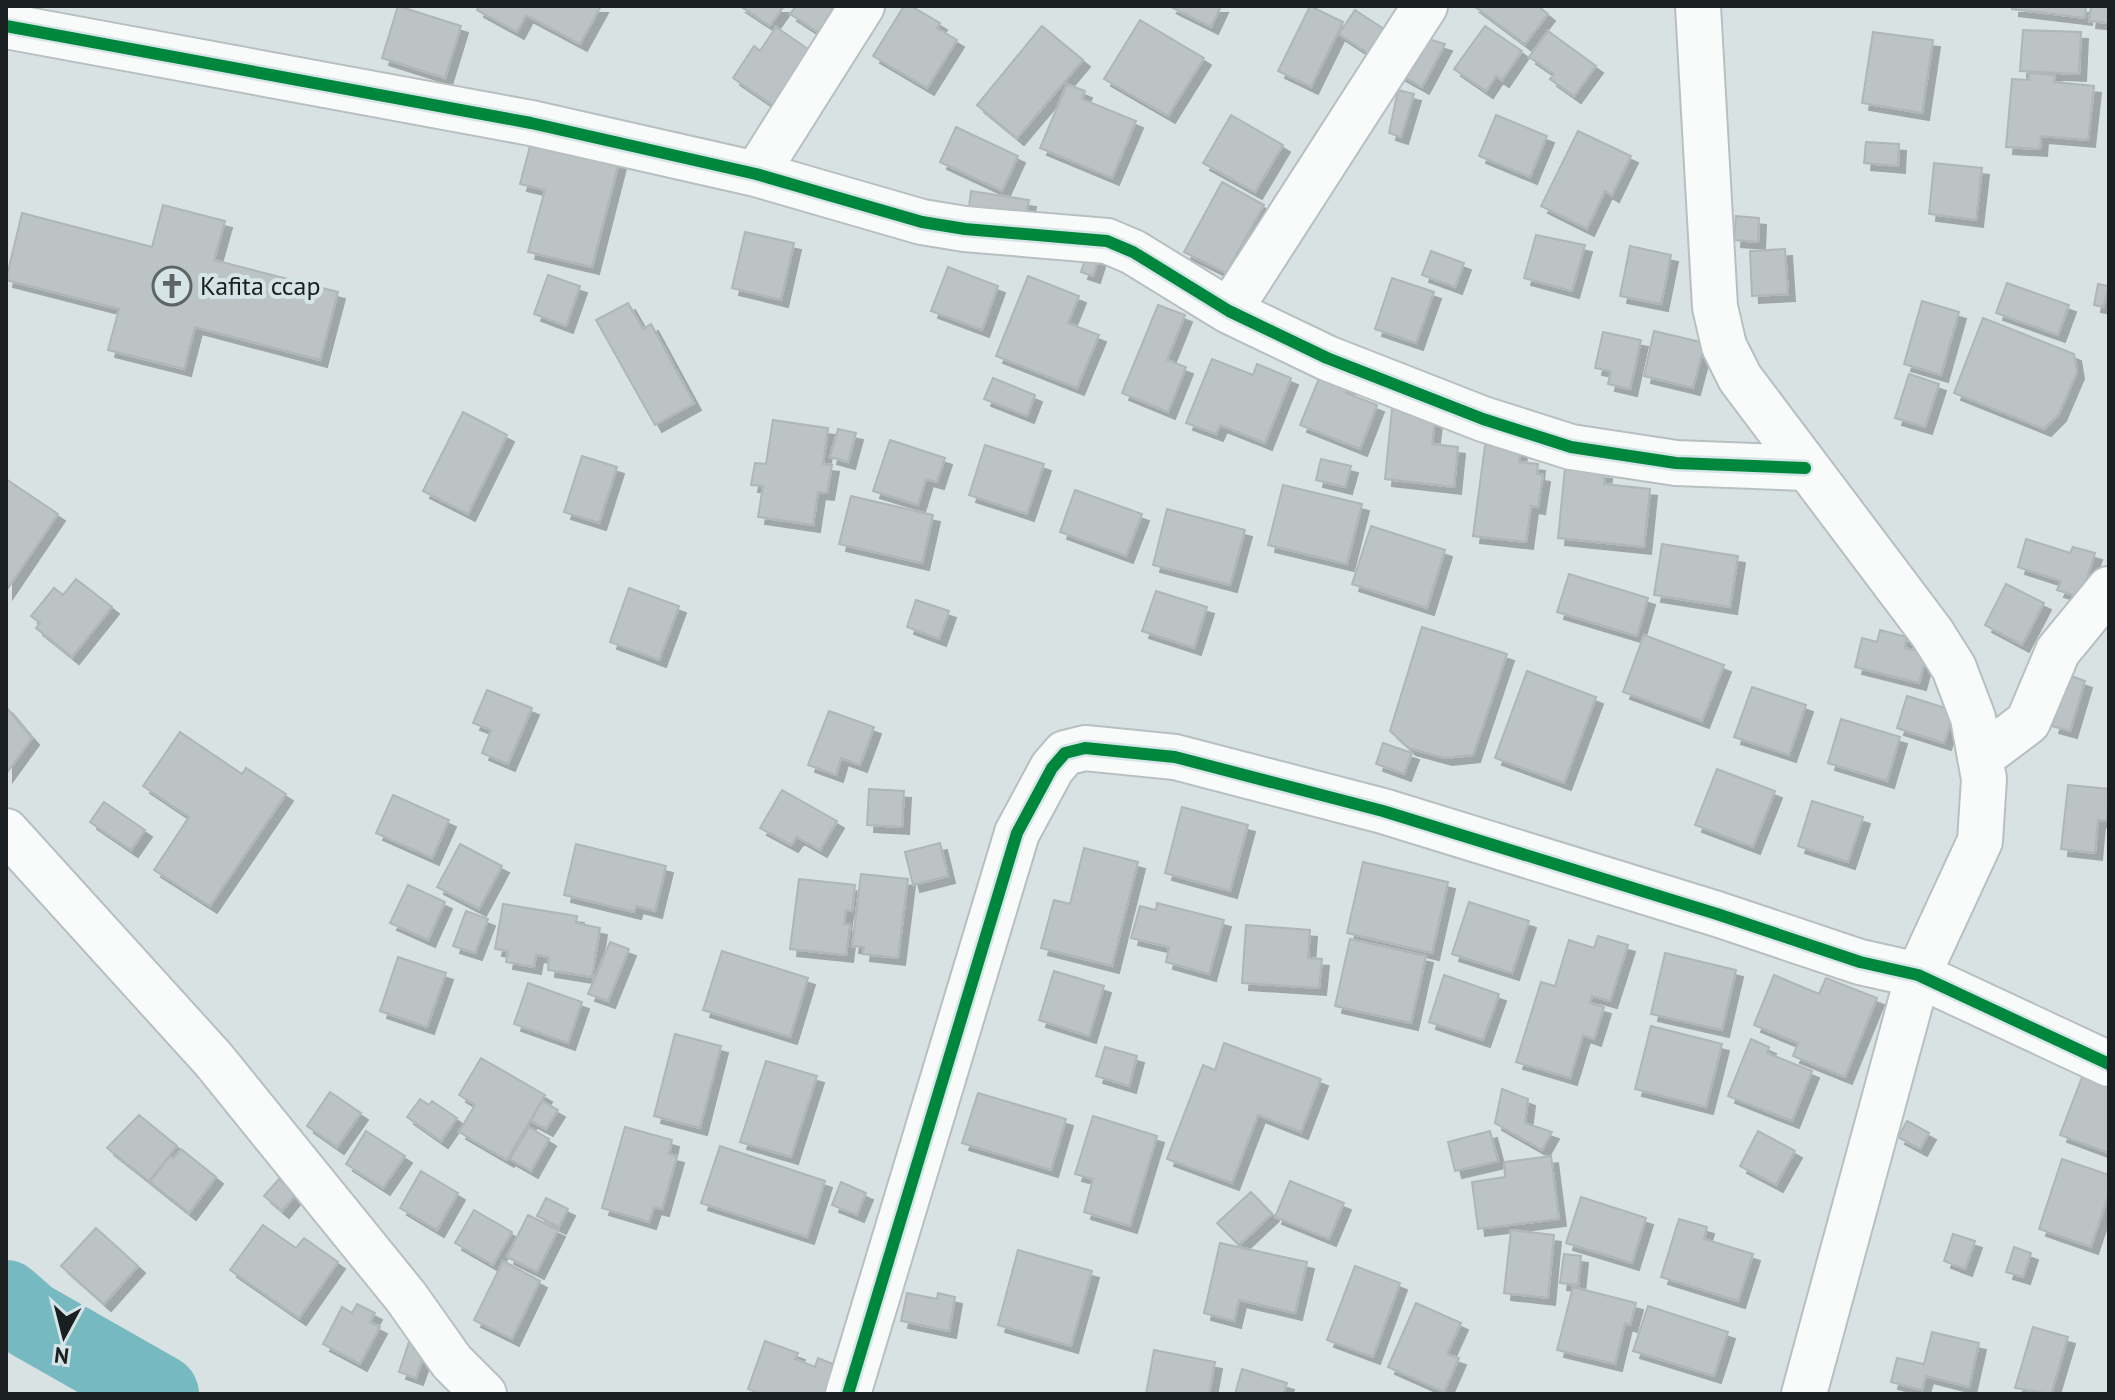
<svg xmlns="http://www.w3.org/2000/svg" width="2115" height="1400" font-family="'PT Sans',sans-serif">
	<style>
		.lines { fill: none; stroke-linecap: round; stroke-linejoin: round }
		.river { stroke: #76b9c0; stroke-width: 78 }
		.building { fill: #bcc3c4; stroke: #afb6b7; stroke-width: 2; filter: url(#shadow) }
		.street-casing { stroke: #b8bfc0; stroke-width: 48 }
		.street { stroke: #f9fbfb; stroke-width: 44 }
		.cycleway-casing { stroke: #d5e5e7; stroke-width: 17 }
		.cycleway { stroke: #00873e; stroke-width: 12 }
		.labels { text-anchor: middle; stroke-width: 8; stroke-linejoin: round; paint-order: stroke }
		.poi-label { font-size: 26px; fill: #1a2021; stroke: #d5e5e7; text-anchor: start }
	</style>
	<defs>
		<filter id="shadow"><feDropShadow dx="7" dy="7" stdDeviation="0" flood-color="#0004"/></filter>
	</defs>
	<rect width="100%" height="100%" fill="#d9e2e3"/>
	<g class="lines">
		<path class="river" d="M6,1299L30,1320L160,1394"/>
	</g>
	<path class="building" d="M398,6L461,26L445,78L382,58Z
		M479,6H601L580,44L526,15L517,32L477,10Z
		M740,6H784L770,26Z
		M796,6H829L833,9L818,32L790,14Z
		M904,6H911L940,23L937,28L957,40L927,88L873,56Z
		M1169,6H1221L1211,27Z
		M1310,6L1343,22L1311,87L1278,71Z
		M1474,6H1538L1548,14L1525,44Z
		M2012,6H2086L2085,18L2012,9Z
		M2091,6H2109V23L2089,21Z
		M1355,10L1384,29L1368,53L1339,34Z
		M1140,20L1204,58L1168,116L1104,79Z
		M1042,26L1083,60L1017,138L977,105Z
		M1485,26L1522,51L1502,80L1496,76L1486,91L1454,69Z
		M776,27L811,51L774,106L733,78L754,46L760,51Z
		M2023,30L2081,32L2079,74L2020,71Z
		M1548,31L1596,66L1574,96L1550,79L1554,74L1529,57Z
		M1873,32L1933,40L1922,113L1862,103Z
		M1419,36L1445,44L1422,87L1397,73Z
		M2029,73L2055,75L2054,82L2094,86L2088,140L2041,136L2040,149L2006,147L2012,79L2029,80Z
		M1067,84L1085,91L1082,99L1136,121L1112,178L1040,148Z
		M1398,90L1414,94L1401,137L1389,133Z
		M1231,115L1283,145L1255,192L1203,163Z
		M1496,115L1547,136L1530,177L1479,156Z
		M956,127L1018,156L1002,191L940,162Z
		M1578,131L1631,156L1612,195L1605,191L1587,229L1541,206Z
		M533,135L620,158L592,267L528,252L545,190L520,184Z
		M1866,142L1899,144L1898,166L1864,163Z
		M1934,163L1982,168L1976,220L1929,214Z
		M1222,182L1264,205L1226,273L1184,252Z
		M971,191L1029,200L1026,216L969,207Z
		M163,205L225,221L214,260L338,292L320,360L195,327L184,369L108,350L119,309L6,280L22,213L152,247Z
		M1736,216L1759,218L1758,242L1734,240Z
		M745,232L794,243L781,300L732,288Z
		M1536,235L1585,245L1572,291L1524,278Z
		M1630,246L1671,255L1661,304L1620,296Z
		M1785,249L1788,294L1752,296L1750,251Z
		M1088,250L1100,254L1093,276L1081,272Z
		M1431,251L1464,263L1455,287L1422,275Z
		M948,267L998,286L982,330L931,311Z
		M548,275L580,286L566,326L534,314Z
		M1028,276L1079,296L1068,323L1099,335L1077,388L996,356Z
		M1392,278L1434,292L1416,343L1375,329Z
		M2007,283L2069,305L2058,335L1996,313Z
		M2098,284L2109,286L2103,307L2094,305Z
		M1922,301L1959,312L1941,375L1904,364Z
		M628,303L643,329L651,324L694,403L655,425L596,320Z
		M1158,305L1185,315L1167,360L1186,367L1168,412L1122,393Z
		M1983,318L2074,354L2077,372L2059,414L2044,429L1954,393Z
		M1654,331L1705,343L1693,388L1644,376Z
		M1603,332L1641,340L1630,389L1608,384L1611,371L1595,368Z
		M1212,359L1253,375L1257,364L1291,378L1265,443L1220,425L1216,434L1186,423Z
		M1909,374L1939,384L1925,427L1895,418Z
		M1320,376L1348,387L1346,393L1377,405L1360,449L1300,425Z
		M993,378L1035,395L1027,416L984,399Z
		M1393,399L1437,403L1432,444L1458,447L1454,487L1385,479Z
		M463,412L507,435L468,514L423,491Z
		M773,420L828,428L823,464L832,465L827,493L818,492L813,525L758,517L763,486L751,485L755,463L766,464Z
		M838,429L856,433L848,462L830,457Z
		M890,440L945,458L937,482L926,479L918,505L873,491Z
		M985,445L1044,464L1027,514L969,495Z
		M1485,445L1520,449L1519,462L1538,464L1537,474L1543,475L1538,507L1531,506L1526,542L1473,536Z
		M582,456L617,467L599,523L564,512Z
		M1321,459L1351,466L1345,487L1316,480Z
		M1565,468L1605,472L1604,484L1650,489L1644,547L1558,538Z
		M6,479L58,514L6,591Z
		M1283,485L1362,504L1347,564L1268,545Z
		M1075,490L1142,514L1126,556L1060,532Z
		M851,496L933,515L922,563L839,544Z
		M1167,509L1245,530L1230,585L1153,565Z
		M1371,526L1445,550L1427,608L1352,584Z
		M2026,539L2070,553L2073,547L2095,553L2081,597L2057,590L2061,581L2018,567Z
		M1662,544L1738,556L1730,607L1654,595Z
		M1569,574L1648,598L1637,636L1557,612Z
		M76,579L112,607L72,657L36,628L40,623L31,616L54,588L63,595Z
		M2006,584L2044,603L2022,645L1985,625Z
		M629,588L679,606L659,660L610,642Z
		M1156,591L1207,607L1194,648L1142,631Z
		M916,600L949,611L939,639L907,627Z
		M1422,627L1507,654L1473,755L1445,758L1409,748L1390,731Z
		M1880,630L1907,637L1905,648L1927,653L1919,683L1855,667L1862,638L1877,642Z
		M1644,635L1724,665L1702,721L1623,692Z
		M1527,671L1596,697L1564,783L1495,758Z
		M2068,675L2085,681L2070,731L2052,726Z
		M1752,687L1806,705L1789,755L1734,737Z
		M487,690L532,708L508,764L482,753L491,730L473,723Z
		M1907,696L1955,711L1944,743L1897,728Z
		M6,707L32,738L6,774Z
		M829,711L874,727L860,765L841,758L836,775L808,765Z
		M1841,719L1900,737L1887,781L1828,763Z
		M180,732L242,774L246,768L286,794L210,906L154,870L189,817L143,786Z
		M1383,743L1412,753L1404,774L1376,764Z
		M1717,769L1775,791L1753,847L1695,825Z
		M2068,785L2109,789L2107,821L2098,820L2095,853L2061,849Z
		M869,789L904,791L902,827L867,825Z
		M782,790L837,821L820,850L797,837L791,845L760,828Z
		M393,795L449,820L432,858L376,833Z
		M1812,801L1863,817L1848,862L1798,846Z
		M104,802L145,830L131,850L90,822Z
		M1182,807L1248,825L1230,891L1165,873Z
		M940,843L948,876L913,885L905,852Z
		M460,844L502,866L479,909L437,887Z
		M576,844L666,866L655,911L636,906L634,912L564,895Z
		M1084,848L1138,862L1112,966L1041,948L1054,900L1070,904Z
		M1363,862L1448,882L1432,953L1347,933Z
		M861,874L908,879L898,958L863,954L864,947L852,946Z
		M799,879L855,885L852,911L846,910L844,924L850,925L846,955L790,949Z
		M408,885L445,902L428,940L390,923Z
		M1469,902L1529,921L1512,973L1452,954Z
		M1157,903L1224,920L1209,974L1166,962L1169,947L1131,938L1140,906L1156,910Z
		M503,904L577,916L576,923L600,928L592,977L548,970L549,957L536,955L534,967L506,962L508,951L495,949Z
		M466,911L488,919L475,953L453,946Z
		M1246,925L1310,930L1308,958L1322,959L1319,988L1242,983Z
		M1598,936L1628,945L1610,1001L1592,996L1590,1003L1604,1007L1594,1039L1583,1035L1570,1078L1516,1062L1541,982L1555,986L1569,940L1594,948Z
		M1350,939L1426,956L1411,1023L1335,1006Z
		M610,942L629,949L608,1001L588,994Z
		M722,951L808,978L790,1037L703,1010Z
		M1665,953L1736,970L1722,1030L1651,1014Z
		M398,957L446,973L427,1027L380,1011Z
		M1054,971L1104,986L1089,1036L1039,1020Z
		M1444,975L1499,994L1483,1040L1429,1022Z
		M1774,975L1819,994L1826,978L1877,998L1845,1077L1793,1056L1798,1043L1754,1025Z
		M528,983L582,1002L568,1043L514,1024Z
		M1651,1026L1722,1044L1706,1107L1635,1089Z
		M675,1034L721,1046L700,1128L654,1116Z
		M1751,1039L1769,1047L1767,1053L1812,1071L1792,1121L1728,1096Z
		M1224,1043L1321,1079L1301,1132L1258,1115L1232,1183L1167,1159L1203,1065L1215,1070Z
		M1105,1047L1137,1056L1129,1086L1096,1076Z
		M481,1058L545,1095L507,1160L459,1132L475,1105L459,1095Z
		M766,1061L817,1076L791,1157L740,1142Z
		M2084,1072L2109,1081V1153L2060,1135Z
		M1502,1089L1528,1099L1525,1123L1552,1132L1542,1150L1495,1123Z
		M330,1092L361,1113L337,1147L307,1126Z
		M978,1093L1066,1119L1051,1170L962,1143Z
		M420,1099L429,1105L432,1101L457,1118L441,1141L407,1117Z
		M542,1101L558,1110L546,1129L531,1121Z
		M139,1115L177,1146L149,1181L107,1148Z
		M1093,1116L1157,1136L1130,1226L1084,1212L1093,1179L1075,1174Z
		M1907,1121L1929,1133L1920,1149L1898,1137Z
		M529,1127L549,1139L531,1171L510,1159Z
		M625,1127L672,1140L669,1154L677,1156L662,1209L654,1207L649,1222L602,1208Z
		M366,1131L405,1156L383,1188L346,1164Z
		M1490,1131L1498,1161L1455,1171L1448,1142Z
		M1758,1131L1795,1151L1776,1185L1740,1166Z
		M720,1146L825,1181L807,1237L701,1203Z
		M181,1149L216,1177L189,1213L150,1182L170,1156L173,1158Z
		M1551,1156L1559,1219L1478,1229L1472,1182L1505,1177L1504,1162Z
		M2062,1159L2109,1175V1193L2091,1247L2039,1229Z
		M421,1171L458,1193L437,1230L400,1208Z
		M279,1179L296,1194L282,1211L264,1196Z
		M1290,1181L1344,1203L1329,1239L1275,1217Z
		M841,1182L866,1193L857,1215L832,1205Z
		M1251,1192L1272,1214L1239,1245L1217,1223Z
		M1581,1197L1646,1218L1632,1263L1566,1243Z
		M546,1198L568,1209L559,1227L537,1216Z
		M474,1210L512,1232L493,1265L455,1243Z
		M528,1215L558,1230L537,1272L507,1257Z
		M1679,1219L1707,1227L1704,1239L1753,1254L1738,1301L1661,1277Z
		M263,1225L296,1248L304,1238L338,1262L299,1318L230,1270Z
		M96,1228L138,1266L104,1304L61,1266Z
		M1511,1230L1554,1235L1548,1298L1504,1293Z
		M1953,1234L1975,1241L1965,1269L1944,1261Z
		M1220,1243L1307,1262L1295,1313L1239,1300L1234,1321L1204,1313Z
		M2014,1247L2031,1253L2023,1277L2006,1272Z
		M1018,1250L1092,1271L1071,1346L998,1325Z
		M1564,1254L1581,1256L1578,1285L1560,1283Z
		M503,1261L540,1281L512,1339L474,1320Z
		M1355,1266L1400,1283L1373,1357L1327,1340Z
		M1573,1287L1636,1303L1630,1325L1625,1323L1615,1364L1557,1350Z
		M907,1293L937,1299L938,1293L955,1297L949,1331L901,1321Z
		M1416,1303L1461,1323L1447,1354L1459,1358L1444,1392L1388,1367Z
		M357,1304L375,1313L370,1322L380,1327L360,1364L323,1344L342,1307L352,1313Z
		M1648,1306L1728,1332L1714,1376L1633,1351Z
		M2033,1327L2068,1337L2051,1394L2015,1388Z
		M1932,1332L1979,1343L1969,1387L1926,1376L1922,1390L1891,1382L1897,1358L1924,1364Z
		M412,1333L430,1339L416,1378L399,1372Z
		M765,1341L798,1353L795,1359L815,1367L818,1358L846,1369L837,1394H761L748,1389Z
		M1154,1350L1215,1362L1209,1394H1146Z
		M1242,1369L1287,1383L1283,1394H1235Z"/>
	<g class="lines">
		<defs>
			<path id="street" d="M1698,6L1715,307L1724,346L1740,378L1932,633L1954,668L1973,718L1984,779L1980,841L1918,975L1804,1394
				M6,26L531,123L756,174L922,222L965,229L1107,241L1133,252L1229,311L1327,358L1483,419L1571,447L1676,463L1805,468
				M756,174L862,6
				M1229,311L1425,6
				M1980,758L2028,722L2058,651L2109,589
				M6,831L213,1059L406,1297L452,1362L484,1394
				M848,1394L1017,833L1052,768L1065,753L1085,748L1175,757L1383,811L1717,914L1860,962L1918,975L2109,1064"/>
		</defs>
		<use href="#street" class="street-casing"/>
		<use href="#street" class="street"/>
		<defs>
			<path id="cycleway" d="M6,26L531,123L756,174L922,222L965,229L1107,241L1133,252L1229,311L1327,358L1483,419L1571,447L1676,463L1805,468
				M848,1394L1017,833L1052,768L1065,753L1085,748L1175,757L1383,811L1717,914L1860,962L1918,975L2109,1064"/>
		</defs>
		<use href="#cycleway" class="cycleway-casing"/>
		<use href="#cycleway" class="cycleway"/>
	</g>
	<defs>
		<symbol id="church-ring" viewBox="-11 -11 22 22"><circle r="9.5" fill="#d5e5e7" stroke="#5d6465" stroke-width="1.5"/><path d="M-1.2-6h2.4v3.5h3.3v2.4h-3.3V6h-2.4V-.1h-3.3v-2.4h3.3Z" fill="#5d6465"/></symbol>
	</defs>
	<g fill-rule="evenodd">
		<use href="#church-ring" x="150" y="264" width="44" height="44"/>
	</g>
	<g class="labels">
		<g class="poi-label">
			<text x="200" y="295">Kafita ccap</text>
		</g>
	</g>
	<rect width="2115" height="1400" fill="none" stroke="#1a2021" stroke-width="16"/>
	<g transform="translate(64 1336) rotate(187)" stroke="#d5e5e7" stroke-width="6" paint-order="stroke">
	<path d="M0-6L14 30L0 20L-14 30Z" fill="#1a2021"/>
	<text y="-12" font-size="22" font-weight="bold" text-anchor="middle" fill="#1a2021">N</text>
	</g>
</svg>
